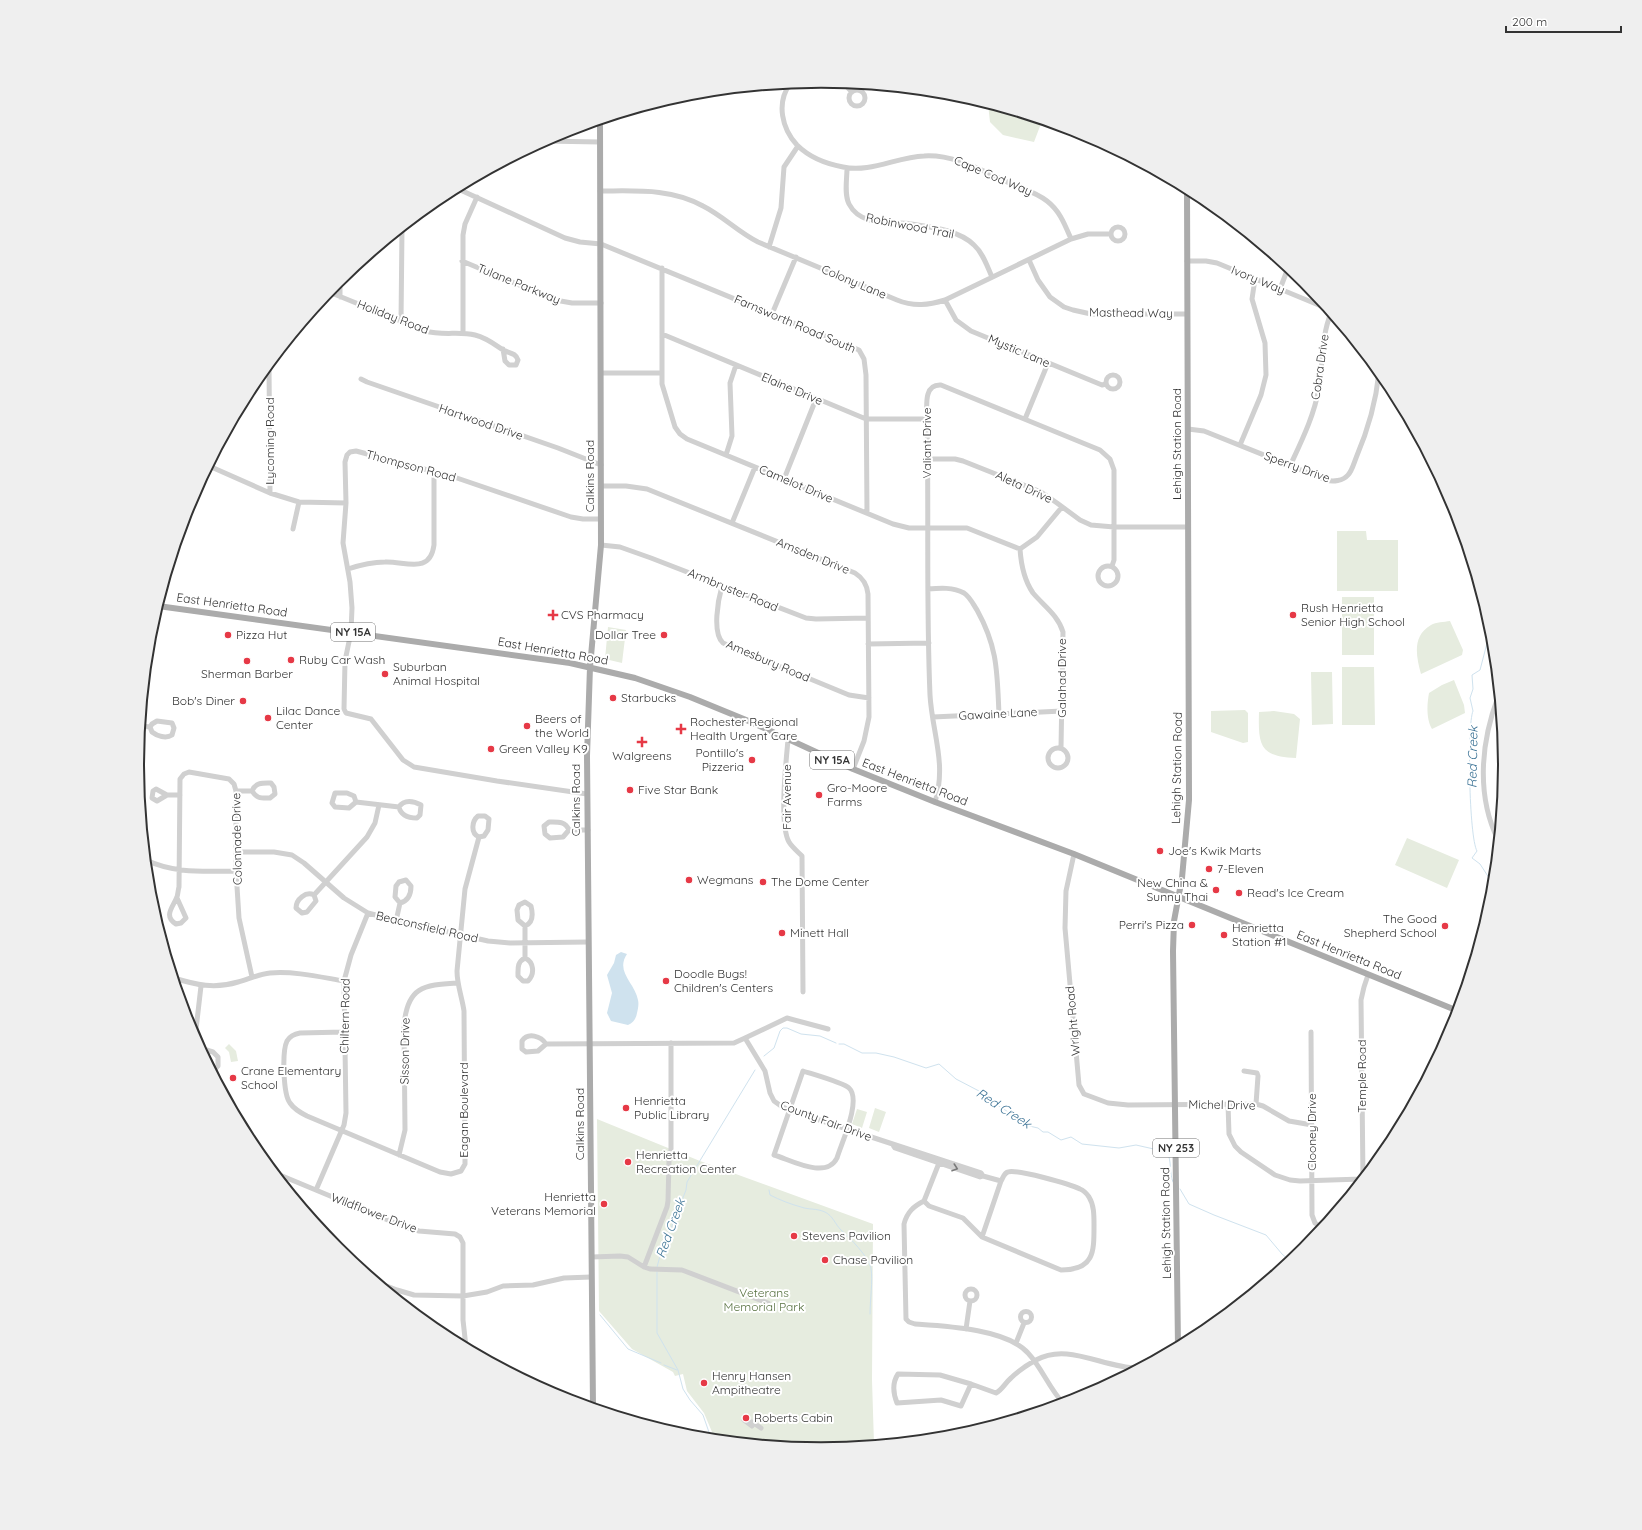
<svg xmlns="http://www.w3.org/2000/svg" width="1642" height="1530" font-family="Quicksand,sans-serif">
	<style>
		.green { fill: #e6ecdf }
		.water { fill: #cfe2ee }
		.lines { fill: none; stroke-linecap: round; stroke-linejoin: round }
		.stream { stroke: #cfe2ee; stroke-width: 1 }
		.minor { stroke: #d0d0d0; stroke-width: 5 }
		.major { stroke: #ababab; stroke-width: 6 }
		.oneway { stroke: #7a7a7a }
		.poi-dot { fill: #e63946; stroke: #fff; stroke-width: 1.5 }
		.labels { text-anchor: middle; stroke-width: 4; stroke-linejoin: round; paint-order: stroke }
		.shield { fill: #fff; stroke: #707070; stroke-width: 1 }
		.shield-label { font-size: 11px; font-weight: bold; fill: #333 }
		.street-label { font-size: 12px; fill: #333; stroke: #fff }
		.poi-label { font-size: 12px; fill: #333; stroke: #fff; text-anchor: start }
		.park-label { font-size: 12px; fill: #56703f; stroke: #fff }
		.water-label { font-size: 13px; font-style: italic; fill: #3f7597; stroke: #fff }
		.rim { fill: none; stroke: #333; stroke-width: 2 }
	</style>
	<rect width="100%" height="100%" fill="#fff"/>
	<path class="green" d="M988,104L1042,121L1034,142L1003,135L990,122Z
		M1337,531H1366L1367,540H1398V591H1337Z
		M1342,597H1374V655H1342Z
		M1450,621L1463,650L1462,655L1421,674C1416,656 1412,636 1431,625C1436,622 1444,622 1450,621Z
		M608,627L626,630L622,663L605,659Z
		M1342,667H1374L1375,725H1342Z
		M1311,672H1332L1333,724L1312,725Z
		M1454,680L1464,705L1465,713L1432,729C1426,719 1427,704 1429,693L1442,685Z
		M1245,710L1248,713V742L1243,743L1211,732V711Z
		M1274,711L1294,714L1300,719L1296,758C1260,757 1258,745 1259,712Z
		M1407,838L1459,860L1447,888L1395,865Z
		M229,1044L236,1051L238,1061L231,1062L229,1052L225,1048Z
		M875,1108L886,1112L879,1132L869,1128Z
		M857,1109L867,1112L862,1128L852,1124Z
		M597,1119L700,1161L873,1224L872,1380L874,1444L821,1449L715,1439L704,1413L687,1391L683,1374L675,1376L673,1372L632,1349L599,1311Z"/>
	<path class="water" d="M621,952L627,954C615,972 635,983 638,1000C639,1004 638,1009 637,1013C636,1019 633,1023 628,1025L611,1021L607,1013L612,993L607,975L614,963L616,955Z"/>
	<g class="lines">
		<path class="stream" d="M1491,628L1480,670L1472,675L1473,689L1470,698L1473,711C1467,725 1469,837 1477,851L1472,858L1480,864L1493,884
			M839,1044H844L862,1053H876L894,1057L926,1068L939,1064L956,1079L979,1091L987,1099L1010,1113L1025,1125L1038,1128L1043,1132H1048L1061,1140L1071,1137L1082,1144L1119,1148L1136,1145L1167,1152C1172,1161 1169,1173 1173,1182
			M764,1056L774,1048L780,1031L783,1028H787L801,1034L820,1036L836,1043
			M1180,1189L1189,1204L1214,1215L1266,1235L1282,1254L1290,1261
			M769,1190L770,1195C780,1200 790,1204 801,1207C809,1210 816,1208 825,1212C833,1216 835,1224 841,1230C850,1238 868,1256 871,1268C873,1281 870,1300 870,1314
			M657,1267L660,1256L686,1190L687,1182L755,1070
			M657,1272V1333L678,1370L683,1389L690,1400L703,1415L711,1438
			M600,1315L628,1349L661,1363
			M664,1365L677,1370"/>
		<path class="minor" d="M843,83L852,92
			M790,84C776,103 782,129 797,145C809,157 827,164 843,167C870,173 897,157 924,156C955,154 984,172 1012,184C1024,189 1037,193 1047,201C1060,211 1065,225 1071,239
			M849 98a8 8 0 1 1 16 0a8 8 0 1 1-16 0Z
			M544,141L600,142
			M847,168C847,179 844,194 849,204C861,227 890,221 911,224C931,227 959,230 974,245C983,253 987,266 992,277
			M456,188L565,238L580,242L601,244L859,350L864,359L866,375L867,513
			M600,191C635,191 671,188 703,206C723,216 738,232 758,242L897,300C914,307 929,305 945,300L1071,239L1088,234H1110
			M1111 234a7 7 0 1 1 14 0a7 7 0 1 1-14 0Z
			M769,247L781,208L784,167L798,146
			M1029,260L1038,280L1050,297L1064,307L1073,310L1091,314H1187
			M462,261L555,300L572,303H601
			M1187,261H1206L1217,263L1326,308
			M662,268V384L675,427L680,434L687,439L893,524L909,528H967L1020,549
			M340,279V297
			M1280,289L1288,268
			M329,292L425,331C443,336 459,331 475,335C487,338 494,344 503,350C509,353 516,353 518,360L516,365H509L505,361L503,349
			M945,300L956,320L971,331L1102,385L1106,384
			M772,314L796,257
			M401,322L402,229
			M463,333V235L465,224L477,197
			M662,334L866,419H927
			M269,365L270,493
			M601,373H661
			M1106 382a7 7 0 1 1 14 0a7 7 0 1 1-14 0Z
			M361,379L367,382L558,448L601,465
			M1025,419L1048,363
			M1188,429L1204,431L1326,480C1333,482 1343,481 1348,475C1352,471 1354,463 1356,458C1368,430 1376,402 1379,372
			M1240,445L1261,395L1266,375L1265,343L1252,299L1255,279
			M726,455L732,436L730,383L736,365
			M928,459H955L963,461L1041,492L1057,503L1080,520L1091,525L1114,527H1188
			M209,466L270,493L299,502L346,503
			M1290,466C1302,440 1314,416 1319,388C1323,363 1321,337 1331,313
			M784,479L816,399
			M601,486H626L647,489L855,573C863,578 867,584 868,594L869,717L864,741L853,769
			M732,523L755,467
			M293,529L299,502
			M601,545L620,547L651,558L806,618L816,619L868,618
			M1020,549C1021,564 1024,580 1033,593C1044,606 1058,615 1063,632L1061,748
			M1020,549L1037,537L1062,507
			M1098 576a10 10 0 1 1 20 0a10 10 0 1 1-20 0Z
			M348,569C360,565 372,562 385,562C405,561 430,575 434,545V472
			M722,586C718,600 712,633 723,643L849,695L869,698
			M928,589C940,588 953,587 964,593C970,597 973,604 977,610C998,648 997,672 999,714
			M868,644L929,643
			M933,717L1062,711
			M157,721L172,723L174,728L172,735C166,739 157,736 152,732L150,727L152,724Z
			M141,726L150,727
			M788,740C786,762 779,825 789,842C792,847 798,852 802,856L803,992
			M1048 758a10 10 0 1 1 20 0a10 10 0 1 1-20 0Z
			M236,791H252C257,799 261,798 270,798L275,794L274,787L271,783C263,783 256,782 252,791
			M587,794L497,781L414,767L403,760L371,719L346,713L344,709L345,661L351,632L352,608L350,582L343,543L346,503L345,462L347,455L350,452L356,451L454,477L571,517L583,519H601
			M167,795L157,801L152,798L153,791L156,789L167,795H180
			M356,802L349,808L335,807L332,803L335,793H347L354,796L356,802L399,807C401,816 409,818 417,818L420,815L421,805C414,801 404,799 399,807
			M935,802C947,764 932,732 930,695C926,603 929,511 927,419C927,407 923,384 941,385L1100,450L1110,459L1114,470V560L1112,566
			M569,830L563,837L550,838L545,834L544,826L549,822C558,822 565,821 569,830H588
			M1498,840C1476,795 1481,742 1498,697
			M236,852H274L292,855L304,863L344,898L368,913L387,918L488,941L510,943L588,942
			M1074,854L1066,891L1065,928L1079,1085L1084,1094L1108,1103L1128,1105L1256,1104L1263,1106L1289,1121L1312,1125
			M146,860C175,874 205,871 236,871
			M314,895L316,901L307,912L302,913L296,908C296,899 306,891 314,895L367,837L375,823L379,805
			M177,898L186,918L181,923L176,924C163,916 173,907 177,897C178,894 178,890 179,887L180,779L184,774L189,772L229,779L234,784L236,791V871L239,918L252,977
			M396,921L400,903C408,901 411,894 411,886L406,880L399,882L396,886L395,897L400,903
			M525,926L518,920L517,910L519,905L525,902L531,906C533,914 533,923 525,926V958C517,962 518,968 518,976L523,981H528C535,974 534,962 525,958
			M174,978C196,985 215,989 238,982C249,979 259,974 270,973C295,971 320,977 344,981
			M828,1029L787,1018L745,1038L765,1071L770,1093L774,1101L781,1106L789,1110L981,1173L983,1176L980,1177L895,1148L893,1145
			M344,1032L300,1033C294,1034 290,1036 287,1041C282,1051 283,1094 290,1103C294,1109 301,1113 307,1116L440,1172L451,1174L461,1171L465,1164V1159L464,1011C462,997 457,985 457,971L465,889L479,837L484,836L488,830L489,819L485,816H478C472,821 470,833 479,837
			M1311,1032L1312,1215L1315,1223L1322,1228
			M195,1038L201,986
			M546,1044L538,1051L526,1052L522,1049V1041C528,1032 541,1036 546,1044L734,1043L745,1038
			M200,1048L213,1052L218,1057V1066L213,1071
			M803,1071C812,1074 844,1083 849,1088C862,1100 841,1144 837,1158C826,1180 791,1160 774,1155Z
			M1244,1071L1257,1073L1258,1076L1256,1104
			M1228,1104L1229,1134L1235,1146L1241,1152L1275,1175L1290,1180L1300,1181L1362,1179
			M399,1155L405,1130L404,1026C407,987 423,985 457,983
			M275,1173L407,1228L419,1231L455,1234L460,1237L463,1243V1320L466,1347
			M983,1176L1001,1181
			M1363,1178L1361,1000L1364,987L1368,975
			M316,1190L344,1125L346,1113L344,981L351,955L368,913
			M924,1201L929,1206L963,1218L982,1237L1061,1270C1095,1270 1094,1251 1094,1224C1094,1215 1094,1205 1089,1197C1087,1194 1083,1190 1080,1189C1070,1184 1017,1169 1008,1172C1004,1173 1003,1178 1001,1181L982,1237
			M924,1201C914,1206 907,1212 904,1224L906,1319L909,1322L915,1324C945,1326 1007,1329 1028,1353C1042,1368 1049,1388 1063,1403
			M924,1201L939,1163
			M592,1257L620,1256L628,1257L644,1267L650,1269L682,1270L768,1303
			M644,1267L667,1207L668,1201L669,1161L671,1150V1043
			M379,1283L397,1290L414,1295L463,1296L487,1292L503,1286L533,1285L564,1278L591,1277
			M965 1295a6 6 0 1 1 12 0a6 6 0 1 1-12 0Z
			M1020.5 1317a5.5 5.5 0 1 1 11 0a5.5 5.5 0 1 1-11 0Z
			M966,1329L970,1301
			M1016,1343L1024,1323
			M898,1374L940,1375L971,1384L961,1406L941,1400L897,1403C893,1393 892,1383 898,1374Z
			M971,1384L996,1393C1003,1389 1005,1383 1011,1378C1018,1371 1027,1365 1036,1360C1068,1342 1103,1368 1137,1368
			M744,1420L752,1426L753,1423
			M752,1422L761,1428"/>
		<path class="major" d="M158,606L570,663L635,678L690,697L751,722L853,769L935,802L1074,854L1458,1011
			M1178,1346L1173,951L1174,921L1182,878L1189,800L1187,189
			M593,1407L587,756L590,667L601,545L600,121"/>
	</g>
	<defs><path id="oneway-chevron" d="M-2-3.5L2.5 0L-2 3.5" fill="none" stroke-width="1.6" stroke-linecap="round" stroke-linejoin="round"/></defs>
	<use class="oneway" href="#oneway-chevron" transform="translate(955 1168) rotate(19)"/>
	<g class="poi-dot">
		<path d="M551 609h4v4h4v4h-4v4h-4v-4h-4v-4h4z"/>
		<circle cx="1293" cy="615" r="4"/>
		<circle cx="228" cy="635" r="4"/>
		<circle cx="664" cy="635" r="4"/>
		<circle cx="291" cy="660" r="4"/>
		<circle cx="247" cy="661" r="4"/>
		<circle cx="385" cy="674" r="4"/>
		<circle cx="613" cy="698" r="4"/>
		<circle cx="243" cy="701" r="4"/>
		<circle cx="268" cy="718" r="4"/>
		<circle cx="527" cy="726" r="4"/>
		<path d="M679 723h4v4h4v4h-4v4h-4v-4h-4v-4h4z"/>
		<path d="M640 736h4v4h4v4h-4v4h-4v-4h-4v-4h4z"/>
		<circle cx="491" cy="749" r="4"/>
		<circle cx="752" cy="760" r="4"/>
		<circle cx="630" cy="790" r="4"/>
		<circle cx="819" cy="795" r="4"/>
		<circle cx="1160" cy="851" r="4"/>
		<circle cx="1209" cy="869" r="4"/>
		<circle cx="689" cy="880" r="4"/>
		<circle cx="763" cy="882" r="4"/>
		<circle cx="1216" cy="890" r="4"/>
		<circle cx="1239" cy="893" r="4"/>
		<circle cx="1192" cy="925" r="4"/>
		<circle cx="1445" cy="926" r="4"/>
		<circle cx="782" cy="933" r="4"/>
		<circle cx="1224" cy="935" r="4"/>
		<circle cx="666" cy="981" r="4"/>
		<circle cx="233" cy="1078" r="4"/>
		<circle cx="626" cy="1108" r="4"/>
		<circle cx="628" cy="1162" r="4"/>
		<circle cx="604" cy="1204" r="4"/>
		<circle cx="794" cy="1236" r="4"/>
		<circle cx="825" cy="1260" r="4"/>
		<circle cx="704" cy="1383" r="4"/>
		<circle cx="746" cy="1418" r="4"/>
	</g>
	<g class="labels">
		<g class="shield">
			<rect x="331" y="623" width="44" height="18" rx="3"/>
			<rect x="810" y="751" width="44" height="18" rx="3"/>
			<rect x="1153" y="1139" width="46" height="18" rx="3"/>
		</g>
		<g class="shield-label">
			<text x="353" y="636">NY 15A</text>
			<text x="832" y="764">NY 15A</text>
			<text x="1176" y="1152">NY 253</text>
		</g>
		<g class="street-label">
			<text transform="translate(993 176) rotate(23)" y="4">Cape Cod Way</text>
			<text transform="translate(910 226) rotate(11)" y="4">Robinwood Trail</text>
			<text transform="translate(1258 280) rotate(22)" y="4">Ivory Way</text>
			<text transform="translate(854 282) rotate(23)" y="4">Colony Lane</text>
			<text transform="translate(519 284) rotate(22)" y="4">Tulane Parkway</text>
			<text transform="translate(1131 313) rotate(1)" y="4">Masthead Way</text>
			<text transform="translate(393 317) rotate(21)" y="4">Holiday Road</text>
			<text transform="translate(795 324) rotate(23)" y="4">Farnsworth Road South</text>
			<text transform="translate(1019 351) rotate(23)" y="4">Mystic Lane</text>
			<text transform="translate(1320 367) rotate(-82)" y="4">Cobra Drive</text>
			<text transform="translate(792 389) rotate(23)" y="4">Elaine Drive</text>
			<text transform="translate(481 422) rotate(19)" y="4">Hartwood Drive</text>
			<text transform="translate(270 441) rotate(-90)" y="4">Lycoming Road</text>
			<text transform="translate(927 443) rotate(-90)" y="4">Valiant Drive</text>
			<text transform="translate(1177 444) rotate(-90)" y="4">Lehigh Station Road</text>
			<text transform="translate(411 466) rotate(15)" y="4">Thompson Road</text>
			<text transform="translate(1297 467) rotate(20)" y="4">Sperry Drive</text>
			<text transform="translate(590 476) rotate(-90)" y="4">Calkins Road</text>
			<text transform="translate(796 484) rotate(23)" y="4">Camelot Drive</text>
			<text transform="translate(1024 487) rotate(25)" y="4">Aleta Drive</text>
			<text transform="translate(813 556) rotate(22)" y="4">Amsden Drive</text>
			<text transform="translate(733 590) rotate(22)" y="4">Armbruster Road</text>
			<text transform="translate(232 605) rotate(8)" y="4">East Henrietta Road</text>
			<text transform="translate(553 651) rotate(10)" y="4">East Henrietta Road</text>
			<text transform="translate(768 661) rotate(23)" y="4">Amesbury Road</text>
			<text transform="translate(1062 678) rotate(-90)" y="4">Galahad Drive</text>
			<text transform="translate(998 714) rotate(-3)" y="4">Gawaine Lane</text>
			<text transform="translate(1177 768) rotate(-89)" y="4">Lehigh Station Road</text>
			<text transform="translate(915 782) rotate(21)" y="4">East Henrietta Road</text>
			<text transform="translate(787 797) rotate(-90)" y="4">Fair Avenue</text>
			<text transform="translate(576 800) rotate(-90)" y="4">Calkins Road</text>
			<text transform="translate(237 839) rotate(-91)" y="4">Colonnade Drive</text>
			<text transform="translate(427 927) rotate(13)" y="4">Beaconsfield Road</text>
			<text transform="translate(1349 955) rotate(22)" y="4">East Henrietta Road</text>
			<text transform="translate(345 1016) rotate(-89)" y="4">Chiltern Road</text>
			<text transform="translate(1073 1021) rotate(-95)" y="4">Wright Road</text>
			<text transform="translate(405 1051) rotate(-89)" y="4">Sisson Drive</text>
			<text transform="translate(1362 1076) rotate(-90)" y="4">Temple Road</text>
			<text transform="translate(1222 1105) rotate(1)" y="4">Michel Drive</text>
			<text transform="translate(464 1110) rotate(-90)" y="4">Eagan Boulevard</text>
			<text transform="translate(826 1121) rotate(20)" y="4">County Fair Drive</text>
			<text transform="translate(580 1124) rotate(-90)" y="4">Calkins Road</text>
			<text transform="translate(1312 1132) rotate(-90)" y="4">Clooney Drive</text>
			<text transform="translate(374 1213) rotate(21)" y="4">Wildflower Drive</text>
			<text transform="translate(1166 1223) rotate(-91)" y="4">Lehigh Station Road</text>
		</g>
		<g class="poi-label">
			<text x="1301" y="612">Rush Henrietta<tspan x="1301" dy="14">Senior High School</tspan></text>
			<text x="561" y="619">CVS Pharmacy</text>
			<text x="236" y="639">Pizza Hut</text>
			<text x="656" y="639" text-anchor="end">Dollar Tree</text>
			<text x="299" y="664">Ruby Car Wash</text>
			<text x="393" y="671">Suburban<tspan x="393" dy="14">Animal Hospital</tspan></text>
			<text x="247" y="678" text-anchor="middle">Sherman Barber</text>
			<text x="621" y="702">Starbucks</text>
			<text x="235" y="705" text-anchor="end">Bob's Diner</text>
			<text x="276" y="715">Lilac Dance<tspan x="276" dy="14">Center</tspan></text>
			<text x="535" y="723">Beers of<tspan x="535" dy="14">the World</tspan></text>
			<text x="690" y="726">Rochester Regional<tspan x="690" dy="14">Health Urgent Care</tspan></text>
			<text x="499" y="753">Green Valley K9</text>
			<text x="744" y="757" text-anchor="end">Pontillo's<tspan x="744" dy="14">Pizzeria</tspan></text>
			<text x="642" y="760" text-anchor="middle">Walgreens</text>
			<text x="827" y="792">Gro-Moore<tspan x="827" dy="14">Farms</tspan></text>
			<text x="638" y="794">Five Star Bank</text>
			<text x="1168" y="855">Joe's Kwik Marts</text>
			<text x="1217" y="873">7-Eleven</text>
			<text x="697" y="884">Wegmans</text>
			<text x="771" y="886">The Dome Center</text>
			<text x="1208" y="887" text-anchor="end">New China &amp;<tspan x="1208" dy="14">Sunny Thai</tspan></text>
			<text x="1247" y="897">Read's Ice Cream</text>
			<text x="1437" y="923" text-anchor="end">The Good<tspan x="1437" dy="14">Shepherd School</tspan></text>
			<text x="1184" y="929" text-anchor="end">Perri's Pizza</text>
			<text x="1232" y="932">Henrietta<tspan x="1232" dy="14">Station #1</tspan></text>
			<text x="790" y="937">Minett Hall</text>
			<text x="674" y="978">Doodle Bugs!<tspan x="674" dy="14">Children's Centers</tspan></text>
			<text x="241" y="1075">Crane Elementary<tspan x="241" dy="14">School</tspan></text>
			<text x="634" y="1105">Henrietta<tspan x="634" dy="14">Public Library</tspan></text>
			<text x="636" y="1159">Henrietta<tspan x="636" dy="14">Recreation Center</tspan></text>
			<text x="596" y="1201" text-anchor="end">Henrietta<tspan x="596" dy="14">Veterans Memorial</tspan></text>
			<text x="802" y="1240">Stevens Pavilion</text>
			<text x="833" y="1264">Chase Pavilion</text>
			<text x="712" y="1380">Henry Hansen<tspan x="712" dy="14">Ampitheatre</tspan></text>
			<text x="754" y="1422">Roberts Cabin</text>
		</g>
		<g class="park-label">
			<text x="764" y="1297">Veterans<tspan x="764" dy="14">Memorial Park</tspan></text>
		</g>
		<g class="water-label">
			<text transform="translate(1472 757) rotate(-89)" y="5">Red Creek</text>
			<text transform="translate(1004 1108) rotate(33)" y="5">Red Creek</text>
			<text transform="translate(670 1228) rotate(-70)" y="5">Red Creek</text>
		</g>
	</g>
	<path d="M0 0H1642V1530H0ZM144 765a677 677 0 1 1 1354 0a677 677 0 1 1-1354 0Z" fill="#efefef" fill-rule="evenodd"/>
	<path class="rim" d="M144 765a677 677 0 1 1 1354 0a677 677 0 1 1-1354 0Z"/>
	<path d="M1506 26v6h115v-6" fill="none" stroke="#333333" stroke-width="2"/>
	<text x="1512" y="26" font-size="12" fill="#333333" stroke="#ffffff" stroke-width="3" paint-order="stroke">200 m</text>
</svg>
